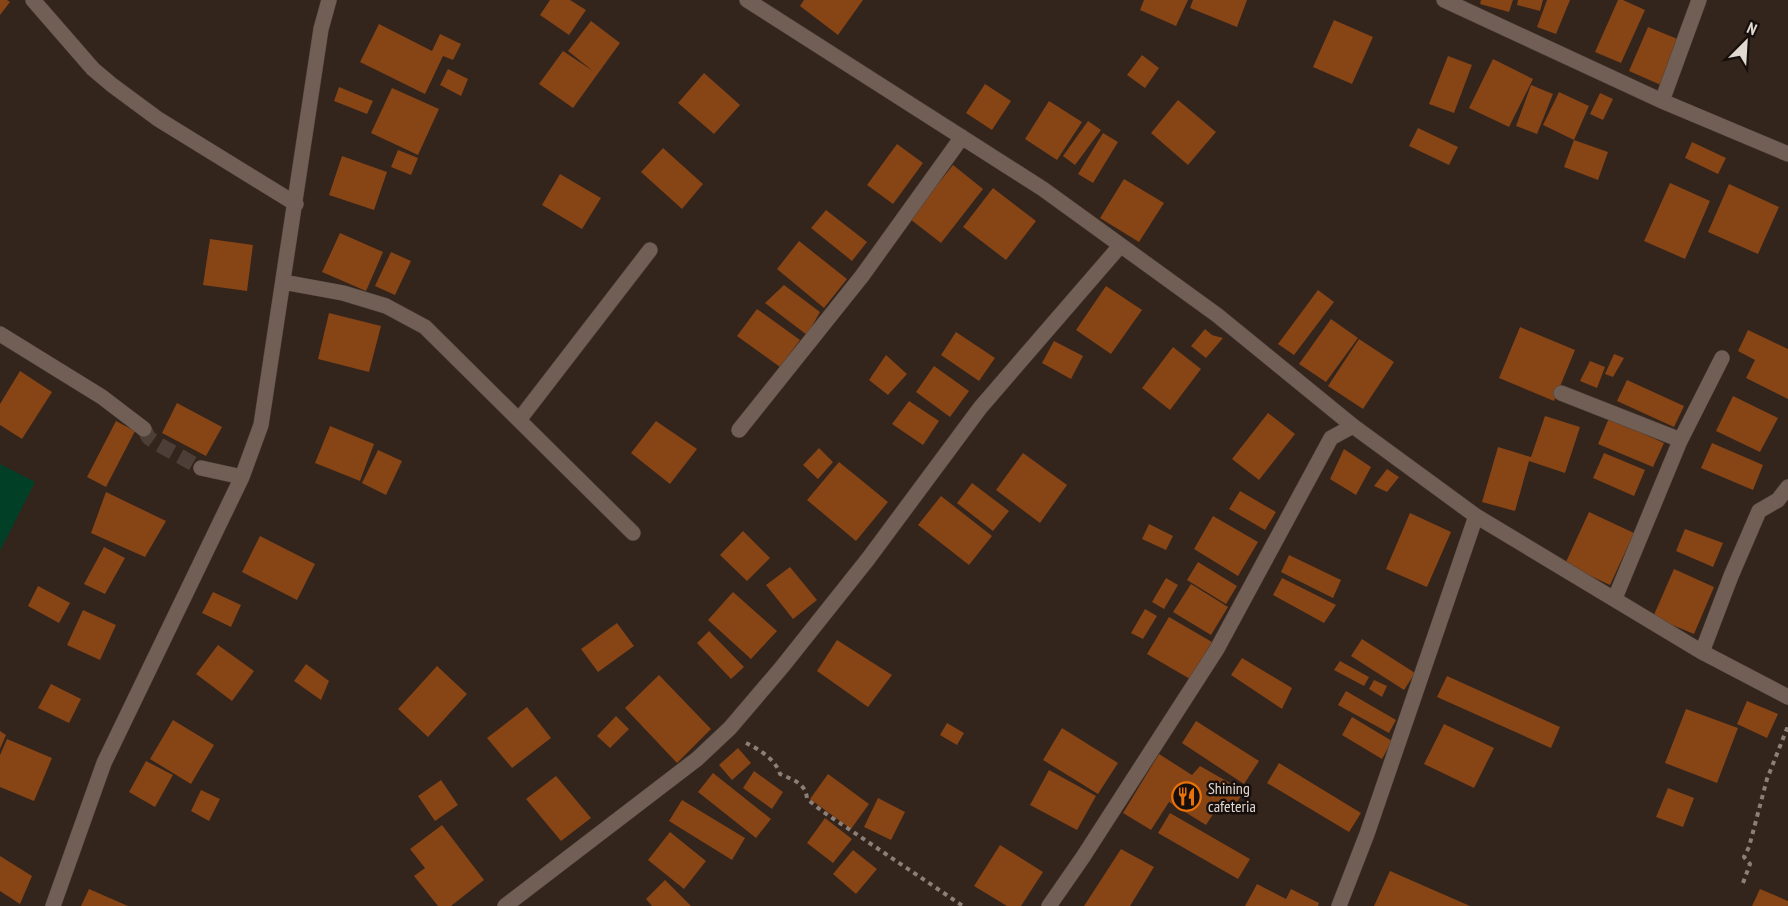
<svg xmlns="http://www.w3.org/2000/svg" width="1788" height="906" font-family="'PT Sans Narrow',sans-serif">
	<style>
		.green { fill: #014027 }
		.building { fill: #874415 }
		.lines { fill: none; stroke-linecap: round; stroke-linejoin: round }
		.minor-tunnel { stroke: #4d3f37; stroke-width: 15; stroke-dasharray: 15 8; stroke-linecap: butt }
		.minor-casing { stroke: #4f423b; stroke-width: 16 }
		.path { stroke: #8c7f78; stroke-width: 4; stroke-dasharray: 4.5 4.5; stroke-linecap: butt }
		.minor { stroke: #715f55; stroke-width: 15 }
		.labels { text-anchor: middle; stroke-width: 5; stroke-linejoin: round; paint-order: stroke }
		.poi-label { font-size: 16px; fill: #e2d8d2; stroke: #160f0c; text-anchor: start }
	</style>
	<rect width="100%" height="100%" fill="#33241c"/>
	<path class="green" d="M0,464L35,482L0,551Z"/>
	<path class="building" d="M0,0H7L10,2L0,15Z
		M550,0H570L586,10L569,35L540,15Z
		M804,0H863L838,35L800,6Z
		M1144,0H1188L1176,26L1140,10Z
		M1193,0H1247L1237,27L1190,8Z
		M1481,0H1513L1509,12L1480,4Z
		M1518,0H1543L1540,11L1517,5Z
		M1547,0H1570L1556,34L1537,27Z
		M1618,0H1623L1645,10L1621,63L1595,52Z
		M1334,20L1373,37L1352,84L1313,67Z
		M591,21L620,43L573,108L539,84L563,51L593,71L568,51Z
		M379,24L432,51L440,34L461,44L453,60L443,56L425,94L360,62Z
		M1648,27L1680,40L1661,85L1629,71Z
		M1142,55L1159,68L1145,88L1127,75Z
		M1448,56L1472,65L1454,113L1429,104Z
		M1493,59L1533,79L1509,127L1469,108Z
		M448,69L468,79L461,96L440,85Z
		M704,73L740,105L714,134L678,103Z
		M985,84L1011,101L992,130L966,113Z
		M1531,85L1553,94L1537,134L1516,126Z
		M339,87L373,101L367,114L334,101Z
		M392,88L439,109L418,155L371,133Z
		M1559,92L1589,106L1574,140L1543,125Z
		M1600,93L1613,99L1603,120L1590,114Z
		M1178,100L1216,132L1188,165L1151,133Z
		M1049,101L1082,122L1057,160L1025,139Z
		M1088,121L1101,130L1075,165L1063,156Z
		M1418,128L1458,147L1449,165L1409,146Z
		M1103,133L1118,142L1093,183L1078,174Z
		M1574,140L1608,152L1598,180L1564,167Z
		M1692,142L1726,158L1718,174L1685,158Z
		M897,144L923,163L893,204L867,185Z
		M663,148L703,184L682,209L641,172Z
		M398,150L418,158L411,175L391,167Z
		M342,156L387,172L374,210L329,195Z
		M953,165L983,189L941,243L910,219Z
		M560,174L601,198L582,229L542,205Z
		M1124,179L1164,203L1139,242L1100,218Z
		M1670,183L1710,201L1685,259L1644,241Z
		M1729,184L1779,207L1758,254L1708,232Z
		M993,188L1036,221L1006,260L963,227Z
		M826,210L867,242L852,261L811,228Z
		M340,233L383,252L366,291L322,272Z
		M210,239L253,245L247,291L203,285Z
		M799,241L847,279L824,308L777,269Z
		M391,252L411,261L395,295L375,286Z
		M784,285L820,312L807,335L765,303Z
		M1106,286L1142,310L1111,354L1076,330Z
		M1318,290L1334,302L1294,355L1278,344Z
		M757,309L800,340L780,367L737,336Z
		M329,313L381,326L369,372L318,359Z
		M1331,319L1358,338L1326,382L1299,364Z
		M1520,327L1575,350L1554,401L1499,378Z
		M1205,329L1212,335L1223,338L1206,358L1191,346Z
		M1748,330L1788,349V399L1746,378L1755,360L1738,351Z
		M956,332L995,358L979,381L941,355Z
		M1359,339L1394,362L1363,409L1328,386Z
		M1054,341L1083,356L1071,379L1042,363Z
		M1173,347L1201,369L1170,410L1142,388Z
		M1614,354L1624,358L1613,377L1605,374Z
		M886,355L907,374L888,395L869,380Z
		M1590,361L1605,367L1597,388L1580,381Z
		M934,366L969,391L950,417L916,392Z
		M20,371L52,392L22,439L0,425V404Z
		M1627,380L1684,406L1674,427L1617,401Z
		M1733,396L1778,418L1760,452L1716,431Z
		M909,401L939,421L923,445L892,424Z
		M177,403L222,427L206,456L162,433Z
		M1268,413L1295,434L1259,480L1232,459Z
		M1545,416L1580,427L1565,473L1529,461L1515,511L1482,502L1498,447L1531,457Z
		M1609,418L1664,443L1653,467L1598,444Z
		M116,421L135,431L106,487L87,477Z
		M656,421L697,449L670,484L631,453Z
		M330,426L374,444L360,481L315,463Z
		M1712,443L1763,465L1753,490L1701,468Z
		M819,448L833,462L818,479L803,465Z
		M1344,449L1371,467L1356,495L1330,479Z
		M378,450L402,461L386,495L362,483Z
		M1023,453L1067,485L1040,523L996,490Z
		M1604,453L1645,470L1634,496L1593,478Z
		M839,462L888,502L856,541L807,500Z
		M1387,469L1399,477L1387,492L1374,486Z
		M972,483L1009,511L993,531L957,503Z
		M1240,491L1276,512L1265,530L1229,509Z
		M106,492L166,521L145,557L91,533Z
		M941,496L992,536L969,565L918,525Z
		M1589,512L1634,533L1610,585L1565,564Z
		M1410,513L1451,532L1427,587L1386,569Z
		M1213,516L1258,542L1238,576L1194,549Z
		M1149,524L1173,536L1166,550L1142,539Z
		M1685,529L1723,543L1713,567L1676,551Z
		M743,531L770,558L747,581L720,555Z
		M260,536L315,564L297,600L242,572Z
		M104,547L125,558L105,594L84,584Z
		M1289,555L1341,580L1333,598L1281,572Z
		M1198,562L1237,586L1226,604L1187,580Z
		M790,567L817,600L793,619L766,585Z
		M1674,569L1714,587L1694,634L1653,617Z
		M1166,578L1178,585L1164,609L1152,602Z
		M1282,578L1336,605L1324,623L1273,595Z
		M1191,584L1228,607L1211,635L1173,612Z
		M38,586L70,603L59,623L28,606Z
		M213,592L241,605L231,627L202,613Z
		M733,592L777,631L751,659L708,620Z
		M1145,609L1157,616L1143,639L1131,633Z
		M83,610L116,625L100,660L67,645Z
		M1169,617L1212,642L1190,679L1147,654Z
		M617,623L634,646L598,672L581,649Z
		M709,631L744,667L731,679L697,643Z
		M1362,639L1415,673L1404,690L1351,656Z
		M837,640L892,675L868,707L817,671Z
		M218,645L254,671L232,701L196,674Z
		M1242,658L1292,688L1282,709L1231,675Z
		M1340,661L1369,677L1364,686L1334,670Z
		M306,664L329,681L321,700L294,681Z
		M437,666L467,694L428,737L398,709Z
		M659,675L711,729L677,763L625,708Z
		M1447,676L1560,727L1551,748L1437,697Z
		M1374,680L1387,686L1382,697L1369,689Z
		M51,684L81,699L69,723L38,708Z
		M1346,691L1396,720L1389,733L1338,705Z
		M1747,701L1778,714L1767,738L1737,724Z
		M527,707L551,738L512,768L487,738Z
		M1686,709L1738,728L1717,783L1665,763Z
		M616,716L629,729L610,748L597,736Z
		M1352,717L1392,741L1382,759L1342,735Z
		M173,720L214,745L191,784L150,759Z
		M1196,721L1259,761L1244,784L1182,743Z
		M947,723L964,733L957,745L940,735Z
		M1444,724L1494,748L1474,788L1424,764Z
		M1062,728L1118,763L1098,794L1043,760Z
		M0,731L6,735L0,749Z
		M7,739L52,758L34,801L0,787V755Z
		M738,748L751,763L732,780L719,765Z
		M1159,754L1192,775L1200,766L1244,791L1229,815L1217,808L1206,825L1169,802L1151,830L1123,813Z
		M146,761L173,775L155,807L129,792Z
		M1279,763L1361,813L1349,832L1267,783Z
		M1049,770L1096,796L1077,830L1030,805Z
		M754,771L783,792L772,809L743,788Z
		M713,773L771,819L756,838L698,792Z
		M828,774L869,804L851,829L810,799Z
		M556,776L591,818L561,841L526,799Z
		M441,780L458,805L435,821L418,796Z
		M1668,788L1694,798L1683,827L1656,817Z
		M201,790L220,799L209,821L191,811Z
		M878,798L905,812L891,840L864,827Z
		M682,800L745,838L732,860L669,821Z
		M1170,813L1250,859L1238,879L1158,833Z
		M825,818L852,839L833,863L807,843Z
		M442,825L484,880L451,906H438L414,876L425,868L410,849Z
		M670,832L706,861L684,889L648,860Z
		M1000,845L1043,872L1021,906H1007L974,886Z
		M1121,849L1154,867L1130,906H1084Z
		M853,850L877,869L856,894L833,874Z
		M0,856L32,876L20,904L0,891Z
		M1390,871L1470,906H1374Z
		M665,880L691,906H652L646,899Z
		M1257,884L1286,899L1291,889L1319,903L1318,906H1245Z
		M89,889L128,906H81Z
		M1760,889L1788,901V906H1752Z"/>
	<g class="lines">
		<path class="minor-tunnel" d="M144,429L149,438L156,443L201,468"/>
		<defs>
			<path id="minor" d="M33,0L93,69L112,85L158,119L296,204
				M747,0L1043,189L1217,315L1353,426L1476,516L1702,652
				M1444,0L1662,101
				M1699,0L1662,101L1788,154
				M283,282L343,293L386,306L425,327L633,533
				M0,334L102,397L144,429
				M1561,393L1673,437L1680,441
				M519,420L650,250
				M739,430L862,276L962,137
				M201,468L242,477
				M1788,487L1778,500L1759,511L1731,576L1702,652L1788,697
				M1615,598L1680,441L1722,358
				M53,906L104,763L242,477L261,425L321,29L329,0
				M505,906L697,759L730,728L782,667L868,559L980,408L1120,246
				M1049,906L1083,857L1217,649L1331,438L1353,426
				M1339,906L1367,834L1476,516"/>
		</defs>
		<use href="#minor" class="minor-casing"/>
		<path class="path" d="M746,743C759,749 776,760 780,774C793,780 806,783 807,799L822,811L963,906
			M1743,883L1750,864L1744,857L1749,847L1767,779L1788,726"/>
		<use href="#minor" class="minor"/>
	</g>
	<defs>
		<symbol id="restaurant-ring" viewBox="-11 -11 22 22"><circle r="9.5" fill="#160f0c" stroke="#e8710a" stroke-width="1.5"/><path d="M-5-6h1v4h1v-4h1v4h1v-4h1v5L-1.5 .5V6h-2V.5L-5-1ZM5-6V6H3V1.5H1.5Q1.5-4 5-6Z" fill="#e8710a"/></symbol>
	</defs>
	<g fill-rule="evenodd">
		<use href="#restaurant-ring" x="1170" y="780" width="33" height="33"/>
	</g>
	<g class="labels">
		<g class="poi-label">
			<text x="1208" y="794">Shining<tspan x="1208" dy="18">cafeteria</tspan></text>
		</g>
	</g>
	<g transform="translate(1746 42) rotate(24)" stroke="#160f0c" stroke-width="4.5" paint-order="stroke">
	<path d="M0-4.5L10 22L0 15L-10 22Z" fill="#e2d8d2"/>
	<text y="-9" font-size="16" font-weight="bold" text-anchor="middle" fill="#e2d8d2">N</text>
	</g>
</svg>
